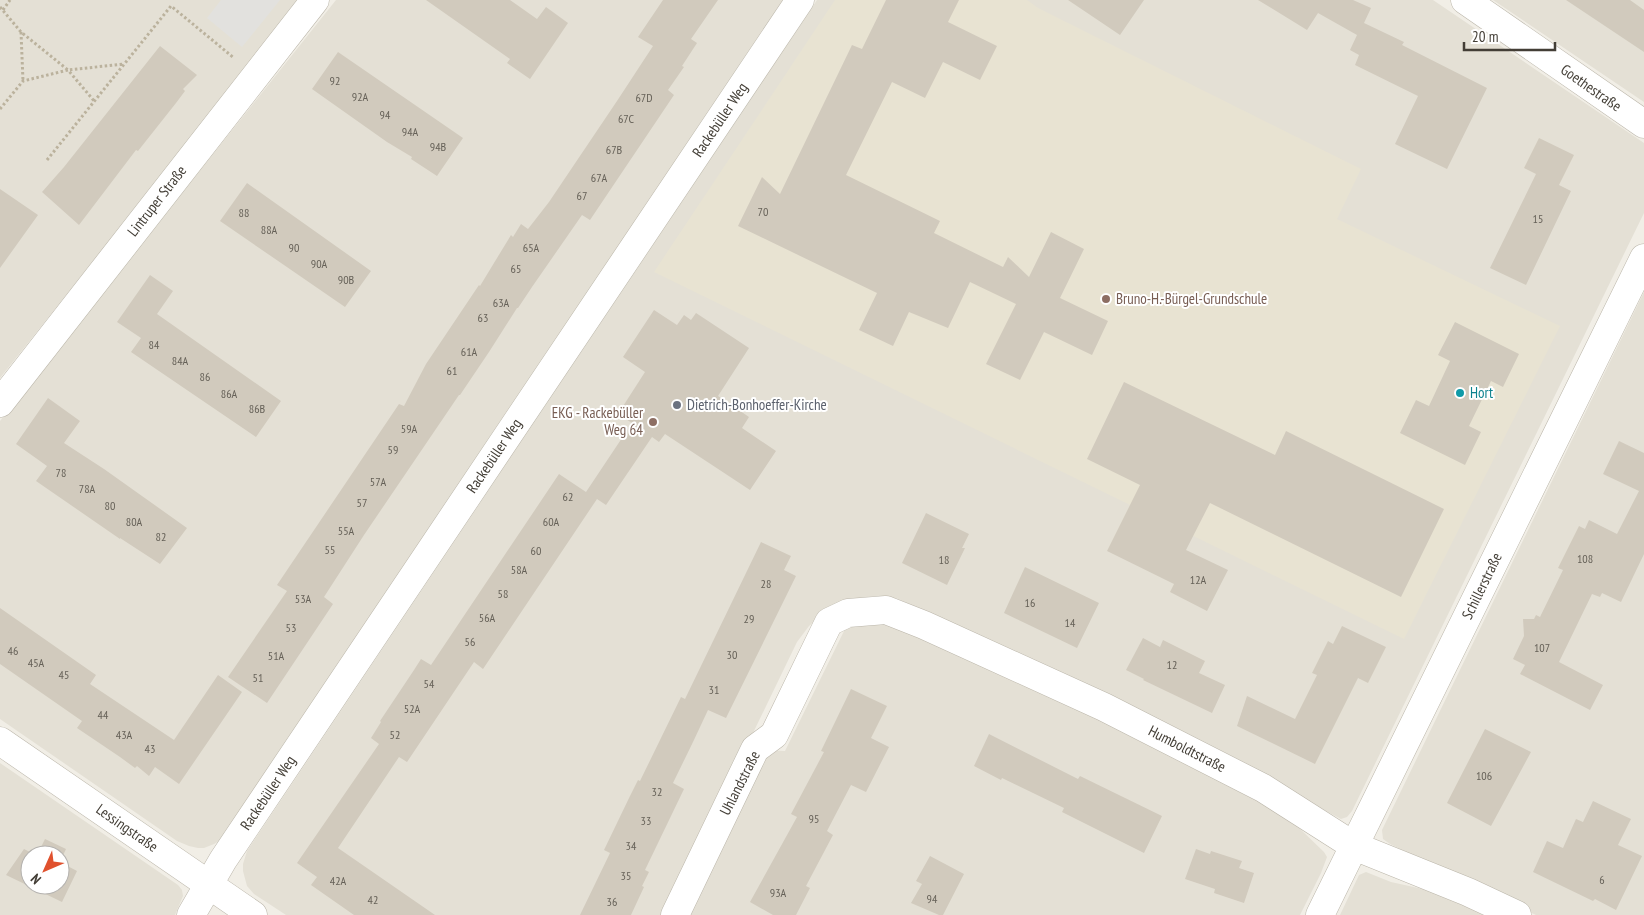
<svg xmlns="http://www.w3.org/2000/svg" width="1644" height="915" font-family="'PT Sans Narrow',sans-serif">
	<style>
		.residential { fill: #e4e0d5; fill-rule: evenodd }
		.education { fill: #e8e3d2 }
		.parking { fill: #e2e1de }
		.building { fill: #d1cabd }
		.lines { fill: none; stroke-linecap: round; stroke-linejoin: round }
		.minor-casing { stroke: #bbb6aa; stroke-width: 29 }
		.path { stroke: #bbb29d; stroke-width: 3; stroke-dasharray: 2.5 2.5; stroke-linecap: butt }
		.minor { stroke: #fff; stroke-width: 28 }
		.education-dot { fill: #8d6e63; stroke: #fff; stroke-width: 2 }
		.culture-dot { fill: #0f9aa8; stroke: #fff; stroke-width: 2 }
		.worship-dot { fill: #6b7280; stroke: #fff; stroke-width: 2 }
		.labels { text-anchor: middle; stroke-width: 4; stroke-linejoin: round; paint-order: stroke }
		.number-label { font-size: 12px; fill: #666158 }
		.street-label { font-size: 15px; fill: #433e36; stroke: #fff }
		.education-label { font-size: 15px; fill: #785e54; stroke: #fff; text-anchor: start }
		.culture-label { font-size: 15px; fill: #0d838f; stroke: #fff; text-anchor: start }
		.worship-label { font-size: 15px; fill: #5b616d; stroke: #fff; text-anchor: start }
	</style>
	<rect width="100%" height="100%" fill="#f1eee6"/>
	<path class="residential" d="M0,0H301L0,378Z
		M336,0H783L228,830L219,841L214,844L204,848H198L189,846L177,841L0,719V421Z
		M817,0H1433L1644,143V213L1352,811L1347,817L1341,819L1191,740L941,618L896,598L873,596L853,599L822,614L809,626L797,642L665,915H286L254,894L247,886L243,871V864L247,851Z
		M1493,0H1644V102Z
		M1644,292V915H1536L1390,844L1383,839L1382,830Z
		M870,617L909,623L1258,795L1295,824L1324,852L1327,857L1321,873L1300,915H683L764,750L785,751L846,627Z
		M0,763L178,885L182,890L183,896L175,915H0ZM30,855H60V885H30Z
		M1366,872L1391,882L1468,899L1502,915H1340L1359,875Z"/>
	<path class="education" d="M835,0H1027L1038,8L1361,169L1337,219L1560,326L1404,639L654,272Z"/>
	<path class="parking" d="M221,0H280L242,47L207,18Z"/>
	<path class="building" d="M426,0H510L537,19L546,7L568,23L530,79L507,63L510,59Z
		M663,0H718L691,39L697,43L682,66L684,67L668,90L674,95L590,220L582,215L532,287L518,308H517L489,352L460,395H459L364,535L324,597L333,604L267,703L228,677L287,591L277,585L399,404L404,406L426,364L479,285L480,286L511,235L513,237L521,224L528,229L549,202L617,101L653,46L638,37Z
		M886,0H959L948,22L997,46L980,80L943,62L925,98L892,82L846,175L940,221L934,233L1003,267L1008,257L1029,277L1051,232L1084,249L1060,298L1108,321L1092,355L1044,332L1020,380L986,364L1016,304L970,282L948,328L909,312L893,346L859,330L877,293L738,226L762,177L780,194L852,45L862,49Z
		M1068,0H1144L1120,35Z
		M1258,0H1353L1371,8L1364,23L1404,42L1402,45L1487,88L1447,169L1395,144L1418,96L1355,65L1359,55L1350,50L1357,35L1318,13L1307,30Z
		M1566,0H1630L1644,10V52Z
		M160,46L197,75L183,89L185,91L176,103L138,151L136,150L79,225L42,192L64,167Z
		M338,52L463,138L437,176L411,159L412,157L387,142L312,89Z
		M1539,138L1574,155L1559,185L1571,191L1526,285L1490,268L1536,174L1524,168Z
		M247,183L371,271L345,307L220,221Z
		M0,189L38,215L0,268Z
		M150,275L173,291L157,314L281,401L256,437L131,352L141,338L117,322Z
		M654,310L677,325L684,315L691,320L696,313L749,348L718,396L749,417L742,428L776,451L750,490L665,434L659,442L652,437L606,505L597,499L483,669L474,662L407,762L399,757L338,848L435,915H354L311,885L317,877L297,863L379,744L371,738L381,722L380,721L414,670L421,659L431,665L559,474L586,492L632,423L618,414L645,372L623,357Z
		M1455,322L1519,354L1503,387L1491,381L1469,426L1481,432L1465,465L1400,433L1416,400L1429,406L1450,361L1438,355Z
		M1124,382L1275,455L1286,431L1444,509L1401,597L1210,503L1186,550L1228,570L1207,611L1170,592L1174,584L1107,551L1140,485L1087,459Z
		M48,398L80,421L64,443L104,469L187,528L160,564L120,538V539L36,481L47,466L16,444Z
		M1619,441L1644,453V554L1621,602L1602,593L1600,597L1592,594L1559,662L1603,685L1590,710L1520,674L1525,665L1513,659L1524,636L1523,619H1534L1536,615L1540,617L1563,570L1558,568L1579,526L1585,529L1589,520L1617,534L1639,491L1603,474Z
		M926,513L969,534L962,548H965L947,585L902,563Z
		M761,542L791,556L784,570L796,576L726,718L708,710L693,742L673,783L684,789L645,870L649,872L642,886L644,887L631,915H580L610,853L604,850L630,796L638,780L640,781L681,697L685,699Z
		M1025,567L1099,603L1077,648L1004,613Z
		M0,608L96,675L90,684L174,740L218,675L242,692L179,784L155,767L149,776L137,766L135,768L120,757L77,728L82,721L0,664Z
		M1342,626L1386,647L1368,683L1358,678L1315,764L1237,726L1247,696L1295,719L1317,675L1312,673L1328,641L1333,644Z
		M1143,638L1160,647L1163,640L1205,661L1199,673L1225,685L1212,713L1143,680L1144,679L1126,670Z
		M851,689L887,706L871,738L889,747L866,792L851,785L827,831L833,835L806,886L810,888L796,915H773L750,902L797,817L791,814L824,752L821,751Z
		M1485,729L1531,752L1491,826L1447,803Z
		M989,734L1078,779L1080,776L1162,816L1144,853L1062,812L1064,808L1002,778L1001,780L974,766Z
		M1593,801L1631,819L1618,845L1642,856L1616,910L1595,899L1593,901L1533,872L1547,841L1563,848L1576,819L1583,822Z
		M45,839L66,849L60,862V855H37Z
		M24,849L36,855H30V885H60V862L77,871L62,902L6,875Z
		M1196,849L1210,854L1211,851L1242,861L1239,868L1254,873L1244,903L1214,893L1215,889L1185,879Z
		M930,856L964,874L943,915H939L911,903L922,884L916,881Z"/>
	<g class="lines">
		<defs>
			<path id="minor" d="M1465,0L1644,124
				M0,403L315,0
				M0,741L253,915
				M191,915L223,860L800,0
				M675,915L755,749L774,735L829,622L848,613L886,610L924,625L1104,707L1263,788L1354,846L1468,892L1517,915
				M1320,915L1644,258"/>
		</defs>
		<use href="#minor" class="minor-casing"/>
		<path class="path" d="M0,7L21,32L68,70L124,64
			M3,10L10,0
			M21,32L23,81
			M0,109L23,81L68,70L95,102
			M47,160L171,6L234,58"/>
		<use href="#minor" class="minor"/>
	</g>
	<g class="education-dot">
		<circle cx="1106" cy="299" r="5"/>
		<circle cx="653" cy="422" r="5"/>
	</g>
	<circle class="culture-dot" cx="1460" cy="393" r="5"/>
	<circle class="worship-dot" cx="677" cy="405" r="5"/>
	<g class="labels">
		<g class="number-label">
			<text x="335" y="85">92</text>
			<text x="360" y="101">92A</text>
			<text x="644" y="102">67D</text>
			<text x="385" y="119">94</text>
			<text x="626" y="123">67C</text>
			<text x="410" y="136">94A</text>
			<text x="438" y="151">94B</text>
			<text x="614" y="154">67B</text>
			<text x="599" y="182">67A</text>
			<text x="582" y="200">67</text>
			<text x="763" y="216">70</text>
			<text x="244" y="217">88</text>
			<text x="1538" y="223">15</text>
			<text x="269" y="234">88A</text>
			<text x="294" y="252">90</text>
			<text x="531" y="252">65A</text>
			<text x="319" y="268">90A</text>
			<text x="516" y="273">65</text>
			<text x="346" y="284">90B</text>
			<text x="501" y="307">63A</text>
			<text x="483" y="322">63</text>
			<text x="154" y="349">84</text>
			<text x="469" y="356">61A</text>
			<text x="180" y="365">84A</text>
			<text x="452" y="375">61</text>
			<text x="205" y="381">86</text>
			<text x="229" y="398">86A</text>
			<text x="257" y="413">86B</text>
			<text x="409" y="433">59A</text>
			<text x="393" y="454">59</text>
			<text x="61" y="477">78</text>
			<text x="378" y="486">57A</text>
			<text x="87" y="493">78A</text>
			<text x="568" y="501">62</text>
			<text x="362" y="507">57</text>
			<text x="110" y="510">80</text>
			<text x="134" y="526">80A</text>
			<text x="551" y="526">60A</text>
			<text x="346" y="535">55A</text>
			<text x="161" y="541">82</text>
			<text x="330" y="554">55</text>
			<text x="536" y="555">60</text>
			<text x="1585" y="563">108</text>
			<text x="944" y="564">18</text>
			<text x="519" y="574">58A</text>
			<text x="1198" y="584">12A</text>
			<text x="766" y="588">28</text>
			<text x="503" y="598">58</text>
			<text x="303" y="603">53A</text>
			<text x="1030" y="607">16</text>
			<text x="487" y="622">56A</text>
			<text x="749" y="623">29</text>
			<text x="1070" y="627">14</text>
			<text x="291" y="632">53</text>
			<text x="470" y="646">56</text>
			<text x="1542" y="652">107</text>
			<text x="13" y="655">46</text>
			<text x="732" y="659">30</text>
			<text x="276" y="660">51A</text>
			<text x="36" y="667">45A</text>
			<text x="1172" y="669">12</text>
			<text x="64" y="679">45</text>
			<text x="258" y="682">51</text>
			<text x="429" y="688">54</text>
			<text x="714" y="694">31</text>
			<text x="412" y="713">52A</text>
			<text x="103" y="719">44</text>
			<text x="124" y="739">43A</text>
			<text x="395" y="739">52</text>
			<text x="150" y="753">43</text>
			<text x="1484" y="780">106</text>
			<text x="657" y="796">32</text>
			<text x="814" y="823">95</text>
			<text x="646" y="825">33</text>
			<text x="631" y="850">34</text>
			<text x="626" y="880">35</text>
			<text x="1602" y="884">6</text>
			<text x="338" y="885">42A</text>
			<text x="778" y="897">93A</text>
			<text x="932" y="903">94</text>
			<text x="373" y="904">42</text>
			<text x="612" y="906">36</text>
		</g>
		<g class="street-label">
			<text transform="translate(1591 88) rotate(35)" y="5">Goethestraße</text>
			<text transform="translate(720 120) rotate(-56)" y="5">Rackebüller Weg</text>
			<text transform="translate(157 201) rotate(-52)" y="5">Lintruper Straße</text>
			<text transform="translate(494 456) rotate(-56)" y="5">Rackebüller Weg</text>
			<text transform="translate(1482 586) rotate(-64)" y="5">Schillerstraße</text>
			<text transform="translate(1187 749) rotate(27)" y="5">Humboldtstraße</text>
			<text transform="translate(740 783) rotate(-63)" y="5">Uhlandstraße</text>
			<text transform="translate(268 793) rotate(-56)" y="5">Rackebüller Weg</text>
			<text transform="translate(127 828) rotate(35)" y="5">Lessingstraße</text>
		</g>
		<g class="education-label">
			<text x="1116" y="304">Bruno-H.-Bürgel-Grundschule</text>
			<text x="643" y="418" text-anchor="end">EKG - Rackebüller<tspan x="643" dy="17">Weg 64</tspan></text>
		</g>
		<g class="culture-label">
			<text x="1470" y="398">Hort</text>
		</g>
		<g class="worship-label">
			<text x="687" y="410">Dietrich-Bonhoeffer-Kirche</text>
		</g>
	</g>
	<g transform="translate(45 870) rotate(225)"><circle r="24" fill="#ffffff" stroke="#b4b2af"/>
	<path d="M0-4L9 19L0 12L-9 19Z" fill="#e0512e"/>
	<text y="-8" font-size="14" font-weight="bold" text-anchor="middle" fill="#433e36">N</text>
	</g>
	<path d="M1464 42v8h91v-8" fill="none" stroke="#433e36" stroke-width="2.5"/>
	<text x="1472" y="42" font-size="15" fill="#433e36" stroke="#ffffff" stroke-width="4" paint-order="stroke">20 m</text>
</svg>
